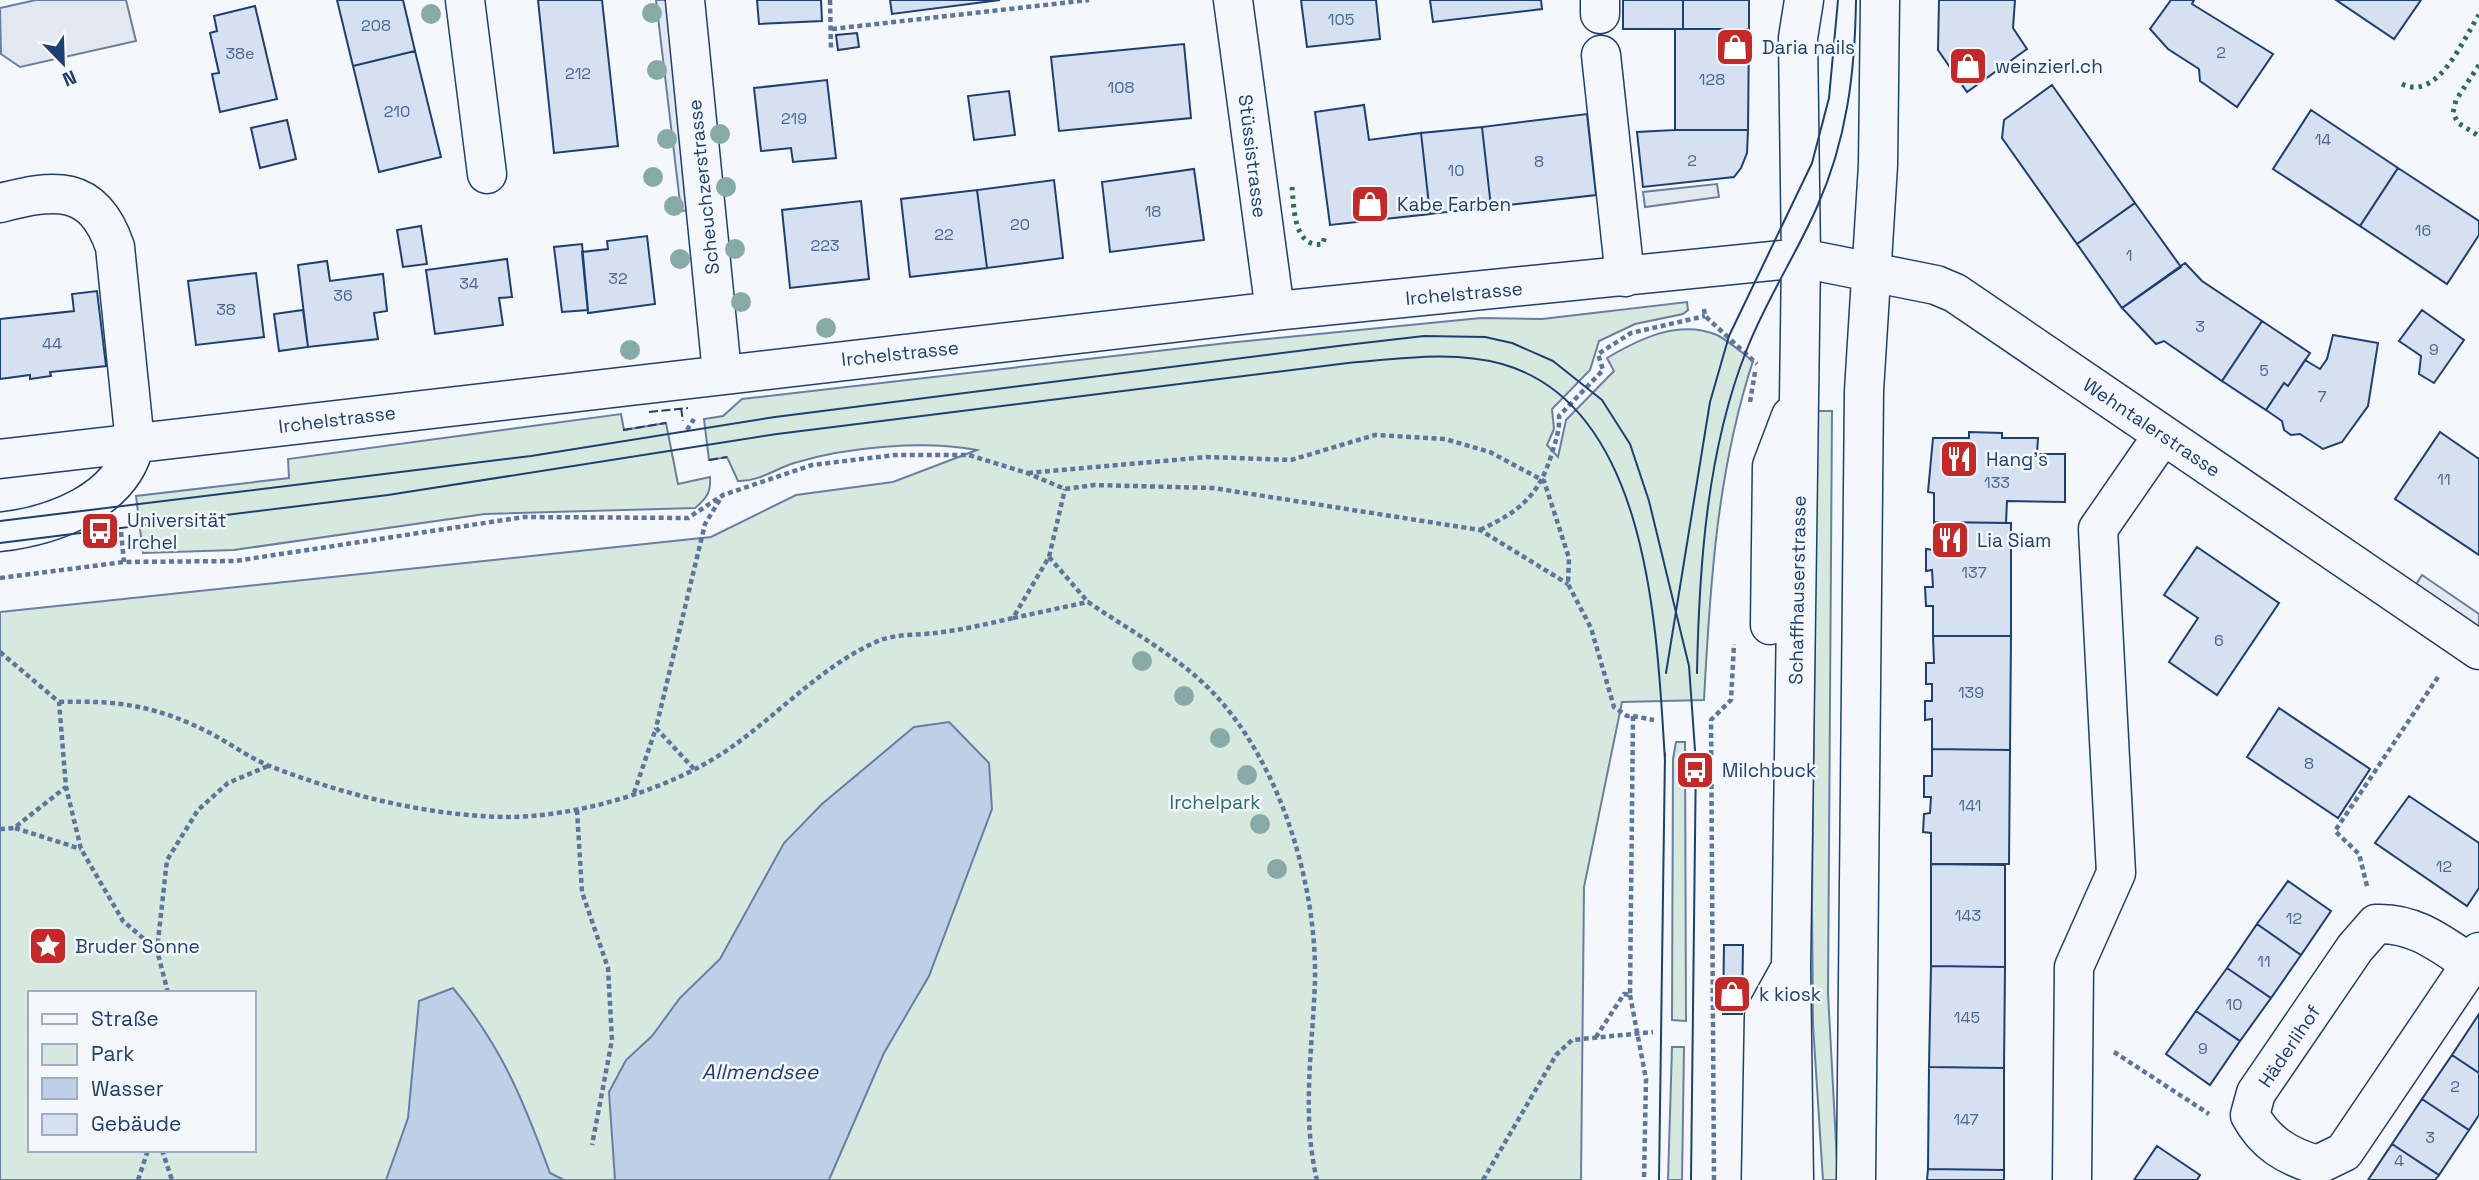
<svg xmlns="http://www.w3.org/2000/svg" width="2479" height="1180" font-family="'Space Grotesk',sans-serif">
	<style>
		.green { fill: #d7e8df; stroke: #687fa3; stroke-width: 2; fill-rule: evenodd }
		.parking { fill: #e3e8f0; stroke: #687fa3; stroke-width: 2 }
		.water { fill: #bed0e5; stroke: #687fa3; stroke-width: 2 }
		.building { fill: #d5e0f0; stroke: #1d3f73; stroke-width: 2 }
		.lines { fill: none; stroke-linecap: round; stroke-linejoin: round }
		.minor-casing { stroke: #1d3f73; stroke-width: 41 }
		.path { stroke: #5e769c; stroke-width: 4.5; stroke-dasharray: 5 3.5; stroke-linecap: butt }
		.minor { stroke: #f4f7fb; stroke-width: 38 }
		.tram { stroke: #1d3f73; stroke-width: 2 }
		.hedge { stroke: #2c6c60; stroke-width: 5; stroke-dasharray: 3.5 5; stroke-linecap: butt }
		.fence { stroke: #1d3f73; stroke-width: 2; stroke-dasharray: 9 3.5; stroke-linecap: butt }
		.tree { fill: #86aba6 }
		.labels { text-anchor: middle; stroke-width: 5; stroke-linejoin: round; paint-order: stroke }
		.number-label { font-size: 16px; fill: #4b6792 }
		.poi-label { font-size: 19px; fill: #1d3f73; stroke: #f4f7fb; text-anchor: start }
		.street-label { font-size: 19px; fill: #1d3f73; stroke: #f4f7fb }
		.park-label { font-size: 19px; fill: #2c6c60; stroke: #f4f7fb }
		.water-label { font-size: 21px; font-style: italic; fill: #1d3f73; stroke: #f4f7fb }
	</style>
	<rect width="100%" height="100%" fill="#f4f7fb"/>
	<path class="green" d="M1687,302L1688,310L1683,314L1635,324L1599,341L1590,370L1552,409L1554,429L1547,445L1558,457L1566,420L1614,371L1607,358C1639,339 1679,319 1717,335C1729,341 1742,353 1753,361C1717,471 1710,585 1704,700L1622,702L1584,887L1581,1180H0V612L711,537L796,495L893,482L977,450C924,440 846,447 794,463C775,469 758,482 738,481L727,457L709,460L704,419L723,416L742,399L1227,343L1481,318L1542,319ZM30,993H254V1150H30Z
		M1817,411H1832L1828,993L1838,1180H1823L1813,1025L1812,905Z
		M621,414L624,430L666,423L678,484L710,477C711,492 707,498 695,508L485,514L234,550L143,553L136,496L289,478L288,459Z
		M1676,742H1685L1686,1021L1672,1020L1673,759Z
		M1672,1047H1684L1682,1180H1668Z"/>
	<path class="parking" d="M36,0H126L136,41L20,67L1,54L0,8Z
		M656,0H668L692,210L681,211Z
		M1717,184L1719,197L1645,207L1643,192Z
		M2422,575L2479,614V629L2415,586Z"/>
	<path class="water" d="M949,722L989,763L992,809L929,976L884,1053L829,1180H615L609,1092L626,1060L652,1036L680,998L720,959L784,843L822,804L914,727Z
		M453,988C502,1047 524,1102 550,1173L564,1180H386L408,1118L419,1001Z"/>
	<path class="building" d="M337,0H403L415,51L353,66Z
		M538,0H602L618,146L554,153Z
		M757,0H821L822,21L759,24Z
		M890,0H1000L892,14Z
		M1301,0H1376L1380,39L1307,47Z
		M1430,0H1541L1542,9L1433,22Z
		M1623,0H1683V29H1623Z
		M1683,0H1749V29H1683Z
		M1939,0H2015L2013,28L2027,49L1967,92L1938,50Z
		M2171,0H2194L2192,4L2273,54L2237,107L2200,81L2199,69L2168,49L2150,29Z
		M2336,0H2421L2394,39Z
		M255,6L277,99L220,112L212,74L219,73L210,33L217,31L214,16Z
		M1675,29H1749L1748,130H1675Z
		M857,33L859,47L838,50L836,35Z
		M1184,44L1191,118L1059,131L1051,57Z
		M415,51L441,157L379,172L353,66Z
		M827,80L836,158L793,162L791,148L761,151L754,88Z
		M2052,85L2135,203L2077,244L2002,138L2004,120Z
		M1009,91L1015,135L974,140L968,96Z
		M1364,105L1369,140L1421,133L1430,214L1330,225L1315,112Z
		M2311,110L2398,168L2360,226L2273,169Z
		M1587,114L1596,195L1491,207L1482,127Z
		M287,120L296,159L260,168L251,128Z
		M1482,127L1491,207L1430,214L1421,133Z
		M1675,130H1748L1747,153L1741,168L1734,177L1643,187L1637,132Z
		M2398,168L2479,221V235L2447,284L2360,226Z
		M1194,169L1204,240L1110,252L1102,182Z
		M1054,180L1063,258L987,268L977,190Z
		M977,190L987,268L910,277L901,199Z
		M861,201L869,279L790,288L782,210Z
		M2135,203L2181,267L2122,308L2077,244Z
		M421,226L427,264L403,267L397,230Z
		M647,236L655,304L588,313L582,252L608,249L607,241Z
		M582,244L588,310L562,312L554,247Z
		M507,259L512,297L499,298L503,325L435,334L426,270Z
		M327,261L330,281L383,274L387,311L374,313L378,339L308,347L298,265Z
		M2185,263L2202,281L2262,321L2222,381L2164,341L2156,344L2122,308Z
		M256,273L264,337L196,345L188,281Z
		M97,291L106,366L50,372L51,376L30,379V375L0,379V319L74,311L72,294Z
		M303,310L308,347L279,351L274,314Z
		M2422,310L2464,340L2434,383L2419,374L2421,356L2399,341Z
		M2262,321L2310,353L2288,386L2284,383L2266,410L2222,381Z
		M2333,335L2378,343L2368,406L2342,442L2323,449L2300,434L2291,435L2284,430L2282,421L2266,410L2284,383L2288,386L2305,360L2320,369L2327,359Z
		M1969,432L2002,433V438H2038L2037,454H2065V502L2007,501L2006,523L1934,522V493L1928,492L1933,438H1969Z
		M2440,432L2479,459V555L2395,499Z
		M1934,522L2011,523V636H1933V606H1926L1925,587H1933L1932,570L1926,571V549L1934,550Z
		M2197,547L2279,603L2217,695L2169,662L2198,618L2164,595Z
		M1933,636H2011L2010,750L1932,749V719L1925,720V701H1932V684H1926V663H1934Z
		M2279,708L2370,769L2338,818L2247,757Z
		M1932,749L2010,750L2009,864H1931V833L1923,832L1924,814L1930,813L1931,797H1924V776H1932Z
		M2409,796L2479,843V888L2467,906L2375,843Z
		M1931,864L2005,865V967L1931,966Z
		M2288,881L2331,911L2301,955L2257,924Z
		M2257,924L2301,955L2271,998L2227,968Z
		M1724,945H1743L1742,1014H1723Z
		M1931,966L2005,967L2004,1068L1929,1067Z
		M2227,968L2271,998L2240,1041L2196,1011Z
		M2196,1011L2240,1041L2210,1085L2166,1054Z
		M2479,1014V1073L2452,1055Z
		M2452,1055L2479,1073V1115L2469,1130L2422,1099Z
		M1929,1067L2004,1068V1170L1928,1169Z
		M2422,1099L2469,1130L2439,1175L2392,1144Z
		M2392,1144L2439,1175L2435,1180H2368Z
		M2157,1146L2200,1175L2197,1180H2134Z
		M1928,1169L2004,1170V1180H1927Z"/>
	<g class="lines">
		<defs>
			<path id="minor" d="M465,0L487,174
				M685,0L722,373
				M1233,0L1275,311
				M1600,14V0
				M1601,55L1625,277
				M0,203C54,189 93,183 115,247L135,443C122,502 52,526 0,532
				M0,459L1275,311L1801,258L1936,285L1955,293L2479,650
				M1770,625L1772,466L1791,416
				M2471,964C2441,944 2414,922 2376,924L2355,948L2256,1093L2250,1115C2265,1143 2287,1156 2317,1165L2344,1152L2471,964L2479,952
				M1761,1180L1764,1016L1790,969
				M1794,1180L1791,967L1801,258L1798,38L1804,0
				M1856,1180L1864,391L1878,165L1880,0
				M2072,1180L2074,967L2116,873L2098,529L2163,435"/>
		</defs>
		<use href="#minor" class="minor-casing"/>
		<path class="path" d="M830,0L831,51
			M832,29L1089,0
			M1704,309L1705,316L1757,364
			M1750,402L1755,372
			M687,430L694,419
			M1028,473L1207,457L1291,460L1375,435L1445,439L1490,452L1544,481L1569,558L1568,584L1591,628L1614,707L1627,716H1633L1630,995L1624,994L1596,1037
			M1480,530C1520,511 1539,496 1552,453C1556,440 1560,429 1559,416L1603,370L1598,354L1631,333L1705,316
			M121,532L124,562
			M1049,557L1088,602
			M0,578L124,562L235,561L524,517L688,518L723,495L812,465L895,455H969L1027,473L1065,489L1094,485L1213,488L1480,530L1568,584
			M1013,618L1088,602C1123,626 1161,647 1193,674C1274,741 1317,877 1315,980C1313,1045 1301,1115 1317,1180
			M0,652L59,702L66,787L81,849L123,921L157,950
			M59,702C119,700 158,706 212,734C231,744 251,759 272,767C345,795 425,815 503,817C576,818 674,789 733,746C781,712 823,665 878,641C894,634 918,635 935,633C962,630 987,624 1013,618L1049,557L1065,489
			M1633,716L1654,720
			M694,769L656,728L705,524L722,496
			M634,793L656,728
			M577,810L582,892L608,968L612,1040L592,1145
			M15,828L81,849
			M0,829L14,828L66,787
			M2367,886L2359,854L2335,831L2440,674
			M168,993L157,950L167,860L198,810L228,783L268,766
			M1630,995L1646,1079L1644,1180
			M2114,1052L2209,1114
			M162,1150L172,1180
			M138,1180L148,1150
			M1483,1180L1556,1055L1572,1040L1653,1032
			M1714,1180L1711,720L1731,700L1734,644"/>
		<use href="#minor" class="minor"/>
		<path class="tram" d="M0,521L531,456L775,417L1346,345L1424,336L1485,337L1512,343L1553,361L1602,400L1630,444L1649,501L1689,666L1696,764
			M0,543L388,495L777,434L1348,363C1397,359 1453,350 1502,364C1651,406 1657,634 1665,761
			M1666,673L1710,402L1729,336L1812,163L1829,98L1838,0
			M1697,673C1699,566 1707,449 1747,349C1766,300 1796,255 1817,207C1847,140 1855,72 1856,0
			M1659,1180L1665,753
			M1691,1180L1696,753"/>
		<path class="hedge" d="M2479,65L2456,100L2453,113L2458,123L2479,136
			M2402,84C2438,102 2463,39 2479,15
			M1292,187C1294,206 1293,249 1323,244L1325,235"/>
		<path class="fence" d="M681,408L683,421
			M649,412L688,408
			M623,430L666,423
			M709,460L727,457"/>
	</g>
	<g class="tree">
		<circle cx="652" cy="13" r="10"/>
		<circle cx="431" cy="14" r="10"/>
		<circle cx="657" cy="70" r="10"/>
		<circle cx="720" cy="134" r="10"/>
		<circle cx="667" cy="139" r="10"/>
		<circle cx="653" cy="177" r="10"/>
		<circle cx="726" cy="187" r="10"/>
		<circle cx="674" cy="206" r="10"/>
		<circle cx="735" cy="249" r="10"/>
		<circle cx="680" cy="259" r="10"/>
		<circle cx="741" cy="302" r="10"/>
		<circle cx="826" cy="328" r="10"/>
		<circle cx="630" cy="350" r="10"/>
		<circle cx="1142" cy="661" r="10"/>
		<circle cx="1184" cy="696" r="10"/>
		<circle cx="1220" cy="738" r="10"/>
		<circle cx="1247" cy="775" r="10"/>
		<circle cx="1260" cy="824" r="10"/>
		<circle cx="1277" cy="869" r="10"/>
	</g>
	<defs>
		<symbol id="shop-square" viewBox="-11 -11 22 22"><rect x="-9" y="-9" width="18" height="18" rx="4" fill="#c62828" stroke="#f4f7fb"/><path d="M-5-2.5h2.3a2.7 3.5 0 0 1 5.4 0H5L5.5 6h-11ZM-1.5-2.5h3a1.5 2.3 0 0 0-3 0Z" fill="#fff"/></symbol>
		<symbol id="restaurant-square" viewBox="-11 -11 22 22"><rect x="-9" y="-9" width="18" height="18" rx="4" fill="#c62828" stroke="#f4f7fb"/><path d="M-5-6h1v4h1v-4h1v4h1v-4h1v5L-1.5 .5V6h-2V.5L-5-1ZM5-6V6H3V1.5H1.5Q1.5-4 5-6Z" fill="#fff"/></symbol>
		<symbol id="bus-square" viewBox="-11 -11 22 22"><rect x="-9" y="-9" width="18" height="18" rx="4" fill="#c62828" stroke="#f4f7fb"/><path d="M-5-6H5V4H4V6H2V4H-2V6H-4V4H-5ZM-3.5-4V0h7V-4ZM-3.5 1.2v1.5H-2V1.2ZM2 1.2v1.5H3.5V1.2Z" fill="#fff"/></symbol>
		<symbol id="sight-square" viewBox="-11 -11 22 22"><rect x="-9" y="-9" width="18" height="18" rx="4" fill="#c62828" stroke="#f4f7fb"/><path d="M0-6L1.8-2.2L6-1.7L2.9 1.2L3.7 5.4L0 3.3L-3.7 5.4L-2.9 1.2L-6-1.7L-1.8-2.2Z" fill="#fff"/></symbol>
	</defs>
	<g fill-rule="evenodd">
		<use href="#shop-square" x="1713" y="25" width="44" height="44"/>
		<use href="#shop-square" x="1946" y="44" width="44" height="44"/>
		<use href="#shop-square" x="1348" y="182" width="44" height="44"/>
		<use href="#restaurant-square" x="1937" y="437" width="44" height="44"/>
		<use href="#bus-square" x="78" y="509" width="44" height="44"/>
		<use href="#restaurant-square" x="1928" y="518" width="44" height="44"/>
		<use href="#bus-square" x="1673" y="748" width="44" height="44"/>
		<use href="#sight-square" x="26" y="924" width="44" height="44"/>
		<use href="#shop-square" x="1710" y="972" width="44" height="44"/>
	</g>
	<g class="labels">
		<g class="number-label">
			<text x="1341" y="25">105</text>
			<text x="376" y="31">208</text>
			<text x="2221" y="58">2</text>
			<text x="240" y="59">38e</text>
			<text x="578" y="79">212</text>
			<text x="1712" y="85">128</text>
			<text x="1121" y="93">108</text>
			<text x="397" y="117">210</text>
			<text x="794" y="124">219</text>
			<text x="2323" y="145">14</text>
			<text x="1692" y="166">2</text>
			<text x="1539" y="167">8</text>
			<text x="1456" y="176">10</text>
			<text x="1153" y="217">18</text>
			<text x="1020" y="230">20</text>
			<text x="2423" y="236">16</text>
			<text x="944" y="240">22</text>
			<text x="825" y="251">223</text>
			<text x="2129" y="261">1</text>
			<text x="618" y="284">32</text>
			<text x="469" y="289">34</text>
			<text x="343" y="301">36</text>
			<text x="226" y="315">38</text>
			<text x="2200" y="332">3</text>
			<text x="52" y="349">44</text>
			<text x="2434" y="355">9</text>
			<text x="2264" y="376">5</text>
			<text x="2322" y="402">7</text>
			<text x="2444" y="485">11</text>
			<text x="1997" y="488">133</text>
			<text x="1974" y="578">137</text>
			<text x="2219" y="646">6</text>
			<text x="1971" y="698">139</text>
			<text x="2309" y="769">8</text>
			<text x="1970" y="811">141</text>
			<text x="2444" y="872">12</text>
			<text x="1968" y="921">143</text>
			<text x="2294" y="924">12</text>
			<text x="2264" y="967">11</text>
			<text x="2234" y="1010">10</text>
			<text x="1967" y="1023">145</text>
			<text x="2203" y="1054">9</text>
			<text x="2455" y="1092">2</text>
			<text x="1966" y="1125">147</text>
			<text x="2430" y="1143">3</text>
			<text x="2399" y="1166">4</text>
		</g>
		<g class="poi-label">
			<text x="1762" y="54">Daria nails</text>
			<text x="1995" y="73">weinzierl.ch</text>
			<text x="1397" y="211">Kabe Farben</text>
			<text x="1986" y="466">Hang's</text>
			<text x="127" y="527">Universität<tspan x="127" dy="22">Irchel</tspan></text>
			<text x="1977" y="547">Lia Siam</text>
			<text x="1722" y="777">Milchbuck</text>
			<text x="75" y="953">Bruder Sonne</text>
			<text x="1759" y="1001">k kiosk</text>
		</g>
		<g class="street-label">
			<text transform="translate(1253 156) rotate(83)" y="7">Stüssistrasse</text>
			<text transform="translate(703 187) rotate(-96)" y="7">Scheuchzerstrasse</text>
			<text transform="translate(1464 293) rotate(-5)" y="7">Irchelstrasse</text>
			<text transform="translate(900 353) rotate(-6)" y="7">Irchelstrasse</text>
			<text transform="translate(337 419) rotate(-7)" y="7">Irchelstrasse</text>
			<text transform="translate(2152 427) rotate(34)" y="7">Wehntalerstrasse</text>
			<text transform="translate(1797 590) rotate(-89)" y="7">Schaffhauserstrasse</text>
			<text transform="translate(2289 1046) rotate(-56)" y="7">Häderlihof</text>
		</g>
		<g class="park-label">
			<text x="1215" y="809">Irchelpark</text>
		</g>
		<g class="water-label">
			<text x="760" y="1079">Allmendsee</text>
		</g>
	</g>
	<rect x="28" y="991" width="228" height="161" fill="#f4f7fb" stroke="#9eadc5" stroke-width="2"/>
	<rect x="42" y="1014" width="35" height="10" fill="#f4f7fb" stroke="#9eadc5" stroke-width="2"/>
	<text x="91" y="1026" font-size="21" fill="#1d3f73">Straße</text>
	<rect x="42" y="1044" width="35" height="21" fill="#d7e8df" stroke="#9eadc5" stroke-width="2"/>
	<text x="91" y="1061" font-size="21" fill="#1d3f73">Park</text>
	<rect x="42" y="1078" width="35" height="21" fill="#bed0e5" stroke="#9eadc5" stroke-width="2"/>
	<text x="91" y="1096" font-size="21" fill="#1d3f73">Wasser</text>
	<rect x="42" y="1114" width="35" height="21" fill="#d5e0f0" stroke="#9eadc5" stroke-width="2"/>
	<text x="91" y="1131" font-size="21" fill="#1d3f73">Gebäude</text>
	<g transform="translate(63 63) rotate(157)" stroke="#f4f7fb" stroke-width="5" paint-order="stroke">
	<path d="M0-5L12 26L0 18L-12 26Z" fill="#1d3f73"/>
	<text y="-10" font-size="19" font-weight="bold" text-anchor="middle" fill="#1d3f73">N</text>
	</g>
</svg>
